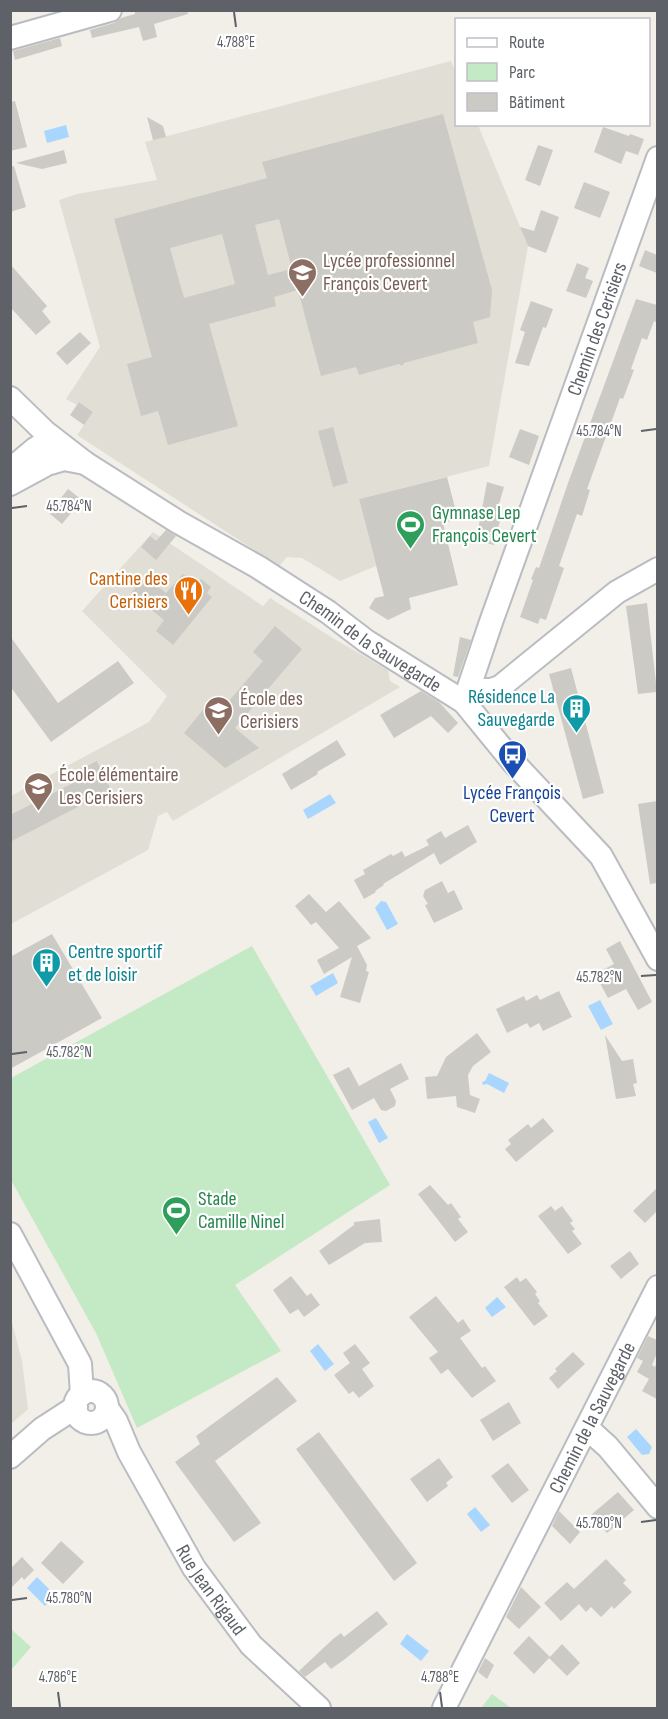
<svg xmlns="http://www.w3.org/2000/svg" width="668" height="1719" font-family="'Sofia Sans Condensed',sans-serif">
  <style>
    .education { fill: #e1ded5 }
    .green { fill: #c3e9c5 }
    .water { fill: #a9d6ff }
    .building { fill: #cccac4; fill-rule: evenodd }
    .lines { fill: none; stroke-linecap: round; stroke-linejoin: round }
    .minor-casing { stroke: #b9bcc1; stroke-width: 26 }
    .minor { stroke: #fff; stroke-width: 22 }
    .ticks { fill: none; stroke: #5e6268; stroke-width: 2 }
    .labels { text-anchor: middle; stroke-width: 4.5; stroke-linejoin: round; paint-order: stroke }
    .education-label { font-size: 20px; fill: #785e54; stroke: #fff; text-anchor: start }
    .street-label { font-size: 20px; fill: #5e6268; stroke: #fff }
    .leisure-label { font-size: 20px; fill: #27864d; stroke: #fff; text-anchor: start }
    .food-label { font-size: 20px; fill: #c56008; stroke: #fff; text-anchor: end }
    .culture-label { font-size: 20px; fill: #0d838f; stroke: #fff; text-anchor: end }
    .transit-label { font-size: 20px; fill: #164399; stroke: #fff }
    .ticks-label { font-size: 15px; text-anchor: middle; fill: #5e6268; stroke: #fff; stroke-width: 4.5; stroke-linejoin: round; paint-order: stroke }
  </style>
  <rect width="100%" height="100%" fill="#f1efe7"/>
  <path class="education" d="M451,61l5,12v51l22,1 50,121 -39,220 -130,33 17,67 -36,15 -38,-23 -15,-1 -8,9 -202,-131 16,-23 -14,-10 -2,3 -11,-6 34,-52 -41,-147 18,-6 80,-14 -12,-38z
    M153,532l110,74 7,-8 61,39 57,33 2,11 10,6 -227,134 -6,-9 -9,4 -10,34 -137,74v-128l138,-74 18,-26 -85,-85z
    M11,1319l11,42 6,48 -17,15z"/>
  <path class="green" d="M252,946l138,239 -155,100 46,66 -144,77 -41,-95 -85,-153v-102z
    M11,1629l20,18 -20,23z
    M492,1694l19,14h-30z"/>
  <path class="water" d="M66,125l3,12 -22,6 -3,-12z
    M330,794l6,9 -28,16 -5,-9z
    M381,901l5,1 12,22 -11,6 -12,-22z
    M333,973l5,10 -22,13 -6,-10z
    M600,1000l13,24 -12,6 -13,-24z
    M489,1073l20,10 -5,10 -17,-9 -4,1 -1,-3 3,-1z
    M376,1118l12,20 -9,5 -11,-21z
    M497,1297l9,10 -14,10 -7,-9z
    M318,1344l16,20 -9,7 -15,-20z
    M636,1429l16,18 -3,7 -7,1 -15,-18z
    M475,1507l15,18 -9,7 -14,-18z
    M37,1577l18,18 -10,11 -18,-18z
    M407,1634l22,17 -8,10 -21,-17z"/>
  <path class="building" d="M135,10h52l1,4 -34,10 3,13 -14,4 -4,-14 -47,11 -2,-8 24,-7 7,-5 14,-4z
    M60,38l2,8 -47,14 -2,-9z
    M15,101l12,46 -17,4v-49z
    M443,114l49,176 -2,27 -17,5 5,21 -74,20 -2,3 -3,-2 -40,11 -3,-8 -35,9 -23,-86 -24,7 2,9 -67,18 29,102 -70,19 -10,-34 -17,5 -14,-52 25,-7 -38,-138 153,-41 -5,-16zM279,219l13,50 -24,6 -13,-50zM222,234l13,50 -51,14 -14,-50z
    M147,117l16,9 3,11 -13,3z
    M603,127l26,9 1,-2 14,5 -6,16 -12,-4 -5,13 -27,-12z
    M538,145l15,5 -13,36 -15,-6z
    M64,150l3,13 -25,6 -26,-6z
    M10,166h4l12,41 -16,5z
    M584,182l26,10 -10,26 -26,-10z
    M541,210l18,7 -13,36 -18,-7 -8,-19 14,4z
    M645,250l12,5v18l-18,-7z
    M577,263l12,5 -4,10 8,3 -7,17 -20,-7z
    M10,264l37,42 -5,5 9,11 -15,13 -26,-28z
    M636,299l21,6v18l-3,-2 -7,19 -5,-2 -11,31 3,1 -11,29 -3,-1 -33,91 3,1 -8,26 -5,-2 -18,52 5,2 -18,52 -6,-2 -2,6 -18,-7 13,-37 -2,-1 5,-12 3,1 10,-29 19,-56z
    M531,301l22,8 -7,19 -3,-1 -14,39 -14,-3 10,-31 -5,-2z
    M80,332l11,11 -24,22 -11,-12z
    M79,402l14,10 -9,13 -14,-10z
    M333,427l15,56 -15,4 -15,-56z
    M520,429l19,7 -10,29 -20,-8z
    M447,477l11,42 -15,4 15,62 -49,13 2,11 -23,11 -19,-12 6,-10 9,-2 -25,-97z
    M487,482l17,5 -7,24 5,2 -8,32 -18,-4z
    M68,489l14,11 -20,24 -13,-11z
    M166,530l10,6 -20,24 -15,-13 9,-11 6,5z
    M183,574l13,10 5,-5 10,8 -4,6 5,4 -39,48 -17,-14 8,-11 -33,-27 14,-17 21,17z
    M647,603l10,89 -19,2 -12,-88z
    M275,626l27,23 -67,79 24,20 -34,20 -41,-35 23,-28 11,9 45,-53 -10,-9z
    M10,636l48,67 60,-42 16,22 -83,59 -41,-56z
    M460,637l11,3 -13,37 -5,-1z
    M571,668l33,125 -21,6 -34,-125z
    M421,691l18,11 19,21 -10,10 -17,-17 -37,22 -14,-23z
    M337,740l9,15 -29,17 1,2 -27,16 -9,-16z
    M97,761l14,29 -101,52v-27l71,-36 -4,-8z
    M657,801v82l-7,1 -12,-80z
    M468,825l9,17 -37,23 -6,-12 -51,31 1,1 -9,6 1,1 -12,7 -10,-19 11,-6 -2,-4 28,-16 2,2 9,-5 3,6 24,-12 -3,-5 15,-9 4,7z
    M442,881l6,12 6,-3 9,19 -29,14 -9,-18 3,-1 -5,-8 2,-6z
    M309,894l17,18 13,-11 32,37 -14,8 10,19 -1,6 3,1 -9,31 -20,-6 12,-40 -28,17 -7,-14 22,-12 -23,-26 -5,3 -16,-19z
    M52,934l50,84 -92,51v-112z
    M620,941l32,61 -14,8 -12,-21 -18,9 -13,-24 19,-10 -8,-15z
    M559,991l13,26 -29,14 -4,-8 -9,5 -3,-5 -20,10 -11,-24 28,-13 2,5 11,-6 3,5z
    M477,1033l14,19 -18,14 -5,9 2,20 10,4 -5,14 -18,-6 -1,-11 -29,3 -2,-22 12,-1 9,-19z
    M605,1035l17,26 11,-2 4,24 -4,1 3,12 -20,3z
    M401,1063l8,16 -19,10 6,12 -1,5 -9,5 -5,-1 -7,-12 -22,12 -19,-35 16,-8 10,19z
    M543,1118l11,13 -38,31 -11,-13 6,-5 -3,-4 20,-16 3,4z
    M430,1185l18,20 3,-2 10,14 -3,2 10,13 -13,10 -37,-48z
    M657,1188v23l-12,12 -12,-12z
    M551,1206l4,5 7,-5 11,15 -3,2 5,6 -3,2 10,13 -14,10 -30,-38z
    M380,1219l2,23 -17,1 -36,22 -10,-14 35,-26v-3z
    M630,1251l9,13 -18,15 -11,-13z
    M291,1276l16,20 4,-3 9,12 -16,12 -6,-8 -8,5 -17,-24z
    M517,1277l3,5 6,-4 11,14 -2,2 5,7 -2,2 10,13 -14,10 -30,-39z
    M436,1296l22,27 5,-4 8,12 -11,7 22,30 3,-2 11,15 -24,17 -24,-29 -7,5 -12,-16 9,-6 -29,-35z
    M648,1336l9,4v13l-5,12 3,2 2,-5v37l-15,-8 7,-12 -12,-7 6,-11 -6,-3z
    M355,1344l15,19 -8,6 12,17 -15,12 -6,-7 -4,3 -15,-19 16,-12 -7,-10z
    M573,1352l12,12 -27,25 -9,-11 8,-7 -2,-2z
    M277,1377l20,24 -82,60 46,62 -27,19 -59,-80 25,-18 -4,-8z
    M509,1402l12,21 -28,18 -13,-21z
    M319,1432l98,131 -23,18 -98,-132z
    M439,1458l14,19 -7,6 2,3 -21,16 -17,-23z
    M508,1463l21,27 -17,13 -21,-27z
    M618,1492l16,18 -27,23 -16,-18z
    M559,1511l21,21 -10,12 -18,-18z
    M61,1541l23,21 -21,22 -22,-21z
    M22,1557l12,13 -10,10 -2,-3 -12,12v-20z
    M606,1559l20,21 -3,3 9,9 -18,17 -2,-3 -11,11 -10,-10 -5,5 -7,-8 -18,17 -17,-18 23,-21 7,7z
    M521,1587l20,20 -22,22 -13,-12z
    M377,1611l11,13 -43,35 -14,10 -6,-7 -20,15 -6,-6 34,-32 8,-6 3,4z
    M529,1636l21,21 12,-13 18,19 -13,13 -18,-18 -15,16 -21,-21z
    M485,1658l9,7 -7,14 -9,-7z"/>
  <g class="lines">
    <defs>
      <g id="minor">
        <path d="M10,38l100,-28"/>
        <path id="s1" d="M10,398l35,34 40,31 93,59 80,45 70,45 38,29 98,61 49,60 88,94 57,103"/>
        <path d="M10,470l25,-21 17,-11"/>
        <path d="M10,484l37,-20 17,-5 21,4"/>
        <path d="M469,690h22l9,-3 117,-95 41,-23"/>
        <path id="s2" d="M464,702l27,-80 167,-464"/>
        <path d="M10,1234l70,130 2,30"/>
        <circle cx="91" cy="1407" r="16"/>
        <path id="s3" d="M107,1408l9,13 13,31 65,116 57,77 68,63"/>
        <path d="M587,1428l21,19 50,60"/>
        <path d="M10,1457l32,-28 34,-22"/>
        <path id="s4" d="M444,1708l214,-421"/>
      </g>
    </defs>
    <use href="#minor" class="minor-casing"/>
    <use href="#minor" class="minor"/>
  </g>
  <path class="ticks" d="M234,12l2,15M641,431l15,-2M12,508l15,-2M641,976l15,-1M12,1054l15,-2M641,1522l15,-2M12,1600l15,-2M58,1692l2,15M440,1692l2,15"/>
  <defs>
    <symbol id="school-pin" viewBox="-11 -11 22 30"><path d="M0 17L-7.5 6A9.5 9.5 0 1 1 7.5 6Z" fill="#8d6e63" stroke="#fff"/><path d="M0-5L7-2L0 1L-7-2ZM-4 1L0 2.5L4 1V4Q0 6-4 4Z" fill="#fff"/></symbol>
    <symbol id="stadium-pin" viewBox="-11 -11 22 30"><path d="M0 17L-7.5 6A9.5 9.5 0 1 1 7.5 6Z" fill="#2e9e5b" stroke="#fff"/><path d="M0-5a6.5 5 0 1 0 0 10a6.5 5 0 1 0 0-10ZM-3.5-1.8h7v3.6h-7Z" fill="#fff"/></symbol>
    <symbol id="restaurant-pin" viewBox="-11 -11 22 30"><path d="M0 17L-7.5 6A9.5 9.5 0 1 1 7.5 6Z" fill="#e8710a" stroke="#fff"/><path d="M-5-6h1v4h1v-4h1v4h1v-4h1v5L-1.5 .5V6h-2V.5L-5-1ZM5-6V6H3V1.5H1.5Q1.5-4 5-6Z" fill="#fff"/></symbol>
    <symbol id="building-pin" viewBox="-11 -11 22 30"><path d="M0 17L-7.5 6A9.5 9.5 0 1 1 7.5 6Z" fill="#0f9aa8" stroke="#fff"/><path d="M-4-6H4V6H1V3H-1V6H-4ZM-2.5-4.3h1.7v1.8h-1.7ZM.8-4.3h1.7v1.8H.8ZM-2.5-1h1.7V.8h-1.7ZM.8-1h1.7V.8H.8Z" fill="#fff"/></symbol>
    <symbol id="bus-pin" viewBox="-11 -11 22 30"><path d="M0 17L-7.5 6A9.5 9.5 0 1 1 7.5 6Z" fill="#1a4fb4" stroke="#fff"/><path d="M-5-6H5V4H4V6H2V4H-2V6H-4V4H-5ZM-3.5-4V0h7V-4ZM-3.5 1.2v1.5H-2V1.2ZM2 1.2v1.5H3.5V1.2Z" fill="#fff"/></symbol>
  </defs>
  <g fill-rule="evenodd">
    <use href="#school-pin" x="286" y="256" width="33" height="45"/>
    <use href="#stadium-pin" x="394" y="508" width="33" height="45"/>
    <use href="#restaurant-pin" x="172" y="574" width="33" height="45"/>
    <use href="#building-pin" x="560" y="692" width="33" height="45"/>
    <use href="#school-pin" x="202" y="694" width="33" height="45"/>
    <use href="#bus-pin" x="496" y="738" width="33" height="45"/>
    <use href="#school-pin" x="22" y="770" width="33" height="45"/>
    <use href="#building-pin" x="30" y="946" width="33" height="45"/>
    <use href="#stadium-pin" x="160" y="1194" width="33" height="45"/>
  </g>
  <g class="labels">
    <g class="education-label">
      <text x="323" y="267">Lycée professionnel<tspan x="323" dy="23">François Cevert</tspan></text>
      <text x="240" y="705">École des<tspan x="240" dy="23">Cerisiers</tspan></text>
      <text x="59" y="781">École élémentaire<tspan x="59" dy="23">Les Cerisiers</tspan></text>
    </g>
    <g class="street-label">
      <text dy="7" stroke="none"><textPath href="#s2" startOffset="396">Chemin des Cerisiers</textPath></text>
      <text dy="7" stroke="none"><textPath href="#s1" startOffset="436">Chemin de la Sauvegarde</textPath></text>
      <text dy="7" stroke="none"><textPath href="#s4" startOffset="326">Chemin de la Sauvegarde</textPath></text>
      <text dy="7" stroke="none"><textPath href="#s3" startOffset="210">Rue Jean Rigaud</textPath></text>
    </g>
    <g class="leisure-label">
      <text x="432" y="519">Gymnase Lep<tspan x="432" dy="23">François Cevert</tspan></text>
      <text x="198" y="1205">Stade<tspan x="198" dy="23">Camille Ninel</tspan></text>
    </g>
    <g class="food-label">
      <text x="168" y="585">Cantine des<tspan x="168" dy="23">Cerisiers</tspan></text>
    </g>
    <g class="culture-label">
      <text x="555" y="703">Résidence La<tspan x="555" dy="23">Sauvegarde</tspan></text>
      <text x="68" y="958" text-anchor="start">Centre sportif<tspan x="68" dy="23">et de loisir</tspan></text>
    </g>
    <g class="transit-label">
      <text x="512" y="799">Lycée François<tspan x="512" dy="23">Cevert</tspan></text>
    </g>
  </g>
  <g class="ticks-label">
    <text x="236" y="47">4.788°E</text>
    <text x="599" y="436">45.784°N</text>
    <text x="69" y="511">45.784°N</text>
    <text x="599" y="982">45.782°N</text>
    <text x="69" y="1057">45.782°N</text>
    <text x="599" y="1528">45.780°N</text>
    <text x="69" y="1603">45.780°N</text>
    <text x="58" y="1682">4.786°E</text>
    <text x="440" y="1682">4.788°E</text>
  </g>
  <rect width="668" height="1719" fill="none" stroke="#5e6268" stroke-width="24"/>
  <rect x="455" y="18" width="195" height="108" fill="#ffffff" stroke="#bfc0c3" stroke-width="1.5"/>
  <rect x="467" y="38" width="30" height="9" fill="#ffffff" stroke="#bfc0c3" stroke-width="1.5"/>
  <text x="509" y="48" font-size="18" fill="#5e6268">Route</text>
  <rect x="467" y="63" width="30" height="18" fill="#c3e9c5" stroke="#bfc0c3" stroke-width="1.5"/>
  <text x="509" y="78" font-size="18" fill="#5e6268">Parc</text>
  <rect x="467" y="93" width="30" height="18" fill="#cccac4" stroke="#bfc0c3" stroke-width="1.5"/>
  <text x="509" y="108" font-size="18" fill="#5e6268">Bâtiment</text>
</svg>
